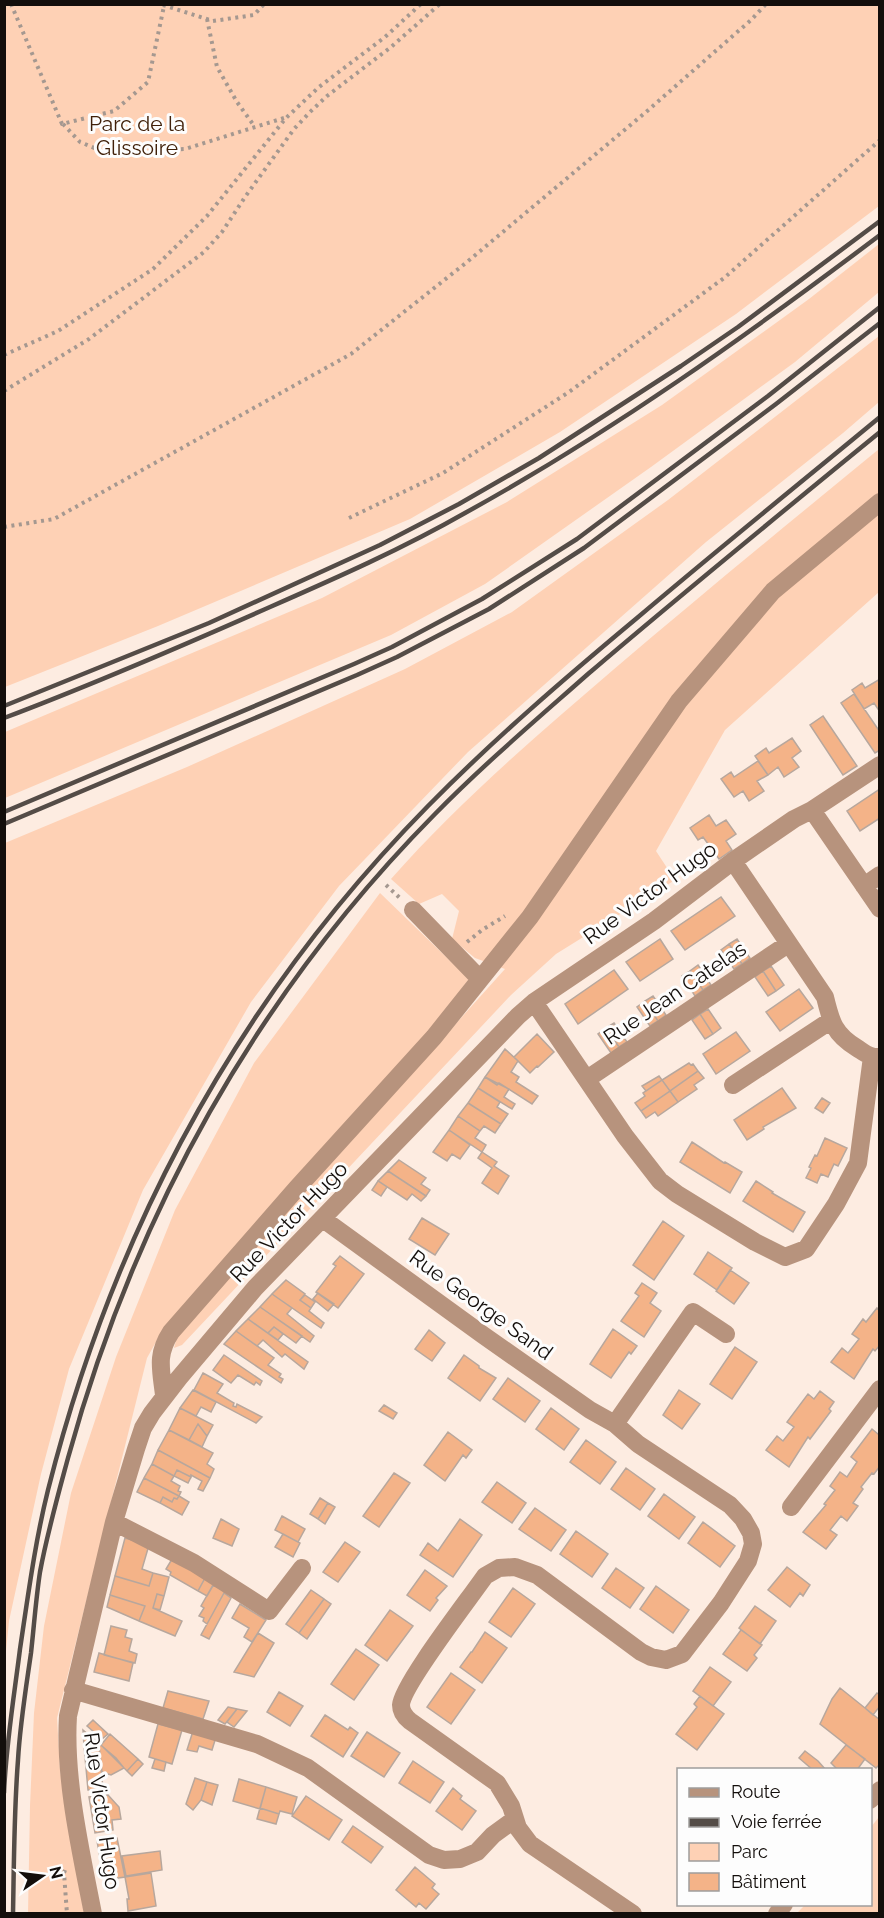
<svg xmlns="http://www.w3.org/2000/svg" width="884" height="1918" font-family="Raleway,sans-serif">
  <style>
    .green { fill: #fed1b5 }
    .building { fill: #f4b388; stroke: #b7a79d; stroke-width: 1.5 }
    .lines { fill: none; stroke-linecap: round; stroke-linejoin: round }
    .path { stroke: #a59890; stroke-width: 4; stroke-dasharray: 3 4.5; stroke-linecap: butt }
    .minor { stroke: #b7937d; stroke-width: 18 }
    .rail { stroke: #544c47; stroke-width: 4.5 }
    .labels { text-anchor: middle; stroke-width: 6; stroke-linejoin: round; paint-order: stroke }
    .park-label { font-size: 21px; fill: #402009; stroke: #fdfdfd }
    .street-label { font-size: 21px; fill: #130e0b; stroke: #fdfdfd }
  </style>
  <rect width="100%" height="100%" fill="#fdece1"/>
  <path class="green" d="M5,4l874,1v201l-143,108 -176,118 -150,87 -252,107 -153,61z
    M879,244v48l-84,70 -144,105 -166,117 -94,51 -386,163v-66l317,-134 185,-96 155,-97 147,-106z
    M879,336v66l-36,31 -137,109 -238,210 -129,134 -88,116 -108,188 -74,179 -28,105 -32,147 -4,40v-818l182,-76 218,-98 107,-57 156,-112z
    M879,449v143l-154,138 -69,121 19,29 -119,74 -45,41 -329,350 -8,3 4,-15 327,-364 -30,-11 -23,-19 7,-28 -17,-17 -23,10 -28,-25c67,-76 145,-143 222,-209 88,-75 177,-148 266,-221z
    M380,893l89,86 -41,55 -267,299 -14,25 -90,360 3,52 24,143 -56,1 2,-108 4,-93 10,-87 27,-133 45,-136 59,-147 79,-147z
    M879,1817v96h-82l8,-8 65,-1 1,-77z"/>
  <path class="building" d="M880,679v33l-6,-9 -10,6 -12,-19 10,-7 3,5z
    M854,694l26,38v18l-5,3 -34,-50z
    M823,716l34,50 -14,9 -33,-50z
    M792,738l9,13 -9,7 7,9 -15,10 -6,-10 -10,8 -13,-19 11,-8 3,5z
    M758,761l10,14 -11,6 7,10 -15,10 -6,-10 -9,6 -13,-18 10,-7 3,5z
    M880,789v29l-20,13 -13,-20z
    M709,815l7,11 10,-6 10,14 -10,7 6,9 -13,9 -16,-22 -5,3 -8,-12z
    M721,897l14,19 -50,34 -14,-19z
    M660,939l13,20 -33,22 -14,-19z
    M737,939l13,19 -8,6 -13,-20z
    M729,944l13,20 -8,5 -13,-19z
    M698,965l13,20 -8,5 -13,-19z
    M771,966l13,19 -8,6 -13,-20z
    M614,970l14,19 -50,35 -13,-20z
    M690,971l13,19 -8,6 -13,-20z
    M763,971l13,20 -8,5 -13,-19z
    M799,989l14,19 -33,23 -14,-19z
    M653,996l13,19 -8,6 -13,-20z
    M645,1001l13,20 -8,5 -13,-19z
    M708,1009l13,19 -8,6 -13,-20z
    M700,1014l13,20 -8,5 -13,-19z
    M614,1023l13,19 -8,5 -13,-19z
    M606,1028l13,19 -8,6 -13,-19z
    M736,1032l14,19 -34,23 -13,-20z
    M537,1034l17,18 -16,15 -1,-1 -7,7 -16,-16z
    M505,1049l13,12 -7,11 8,5 -3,5 22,14 -6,8 -33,-21 -2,2 -12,-8z
    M689,1063l2,2 2,-1 5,7 -28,20 -8,-11z
    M698,1071l6,7 -10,7 3,4 -19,13 -8,-11z
    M659,1076l3,4 -16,11 -4,-5z
    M485,1077l24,12 -5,8 11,7 -3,5 -34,-21z
    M662,1080l8,11 -29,20 -6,-8 10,-7 -2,-3z
    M478,1088l22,14 -3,5 11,7 -7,10 -33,-21z
    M782,1088l14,20 -33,19 1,2 -17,11 -13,-20z
    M670,1091l8,11 -20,14 -3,-4 -9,6 -5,-7z
    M822,1098l8,5 -7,10 -8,-5z
    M468,1103l33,21 -6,9 -11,-7 -4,5 -22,-15z
    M458,1116l22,15 -5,7 11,7 -4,7 -33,-22z
    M449,1130l21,15 -10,14 -8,-5 -5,7 -14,-9z
    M825,1138l22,10 -9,18 -4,-2 -6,13 -7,-3 -4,9 -11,-5 5,-10 -2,-1 6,-12 2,1z
    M692,1142l32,21 1,-1 17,10 -12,21 -50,-31z
    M482,1152l15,10 -3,4 15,10 -11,18 -16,-11 10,-15 -14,-10z
    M399,1160l27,18 -5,6 9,6 -4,6 -38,-25z
    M388,1171l38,25 -5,5 -9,-7 -5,6 -29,-19z
    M378,1181l9,6 -6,9 -9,-6z
    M756,1181l17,11 -1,1 33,19 -12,20 -50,-31z
    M422,1218l27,16 -14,21 -26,-16z
    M663,1221l21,15 -30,44 -21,-15z
    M708,1252l24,16 -15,22 -23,-16z
    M340,1256l24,18 -26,34 -22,-16 20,-26 -3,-2z
    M730,1270l19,13 -15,21 -18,-13z
    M286,1280l19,14 -5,6 11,8 -2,3 15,12 -3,5 -49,-34z
    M642,1283l15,10 -7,10 11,8 -17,26 -23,-16 18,-25 -4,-3z
    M318,1293l16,11 -6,7 -15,-12z
    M272,1294l20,14 -5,6 27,22 -4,6 -50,-35z
    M305,1295l10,7 -4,6 -11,-8z
    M260,1307l42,29 -6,7 -22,-16 -6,6 -20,-14z
    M877,1308l1,1 2,-1v37l-5,6 -2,-2 -19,30 -23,-17 11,-14 6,5 11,-14 -7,-5 11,-15 3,3z
    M248,1319l60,43 -4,7 -19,-15 -3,3 -19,-17 -6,6 -21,-15z
    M274,1327l9,7 -5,6 -10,-7z
    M613,1329l24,17 -6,8 -2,-2 -18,26 -21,-14z
    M429,1330l16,13 -13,18 -17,-12z
    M236,1331l38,27 -6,7 13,9 -2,3 4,2 -2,4 -57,-39z
    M735,1347l22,15 -25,37 -22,-15z
    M224,1355l38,26 -2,4 -4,-3 -2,3 -16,-10 -7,8 -18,-13z
    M464,1355l15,11v2l17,10 -16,23 -32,-23z
    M203,1373l20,11 -6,9 17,10 -1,3 3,1 1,-3 25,13 -6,6 -62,-33z
    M508,1378l32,23 -15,21 -32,-23z
    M193,1390l23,12 -5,10 -10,-5 -5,9 -16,-8z
    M679,1390l21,14 -18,25 -19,-14z
    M820,1391l14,11 -5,7 2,2 -21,28 -2,-2 -19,30 -23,-17 11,-14 6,5 11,-14 -7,-5 21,-28 6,5z
    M384,1405l13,8 -4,6 -14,-8z
    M180,1408l33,17 -6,11 -9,-12 -9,16 -20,-10z
    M551,1408l28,21 -15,21 -28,-21z
    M198,1424l9,12 -5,11 -13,-7z
    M872,1429l6,5 2,-2v34l-6,8 -2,-1 -11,14 2,2 -10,14 5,3 -11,15 -6,-5 -11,14 7,5 -11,14 -23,-17 23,-27 -2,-1 11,-14 -5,-4 10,-14 7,5 10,-15 -6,-5z
    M169,1430l44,23 -6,11 7,5 -4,9 -52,-28z
    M448,1432l24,18 -6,8 -3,-3 -18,26 -21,-16z
    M586,1440l30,22 -16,22 -30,-22z
    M158,1450l52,28 -7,13 -5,-2 4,-8 -11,-6v2l-14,-7 -3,6 -22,-12z
    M152,1464l22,12 -3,5 9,5 -2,5 3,1 -2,4 -35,-18z
    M626,1468l29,21 -15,21 -29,-21z
    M177,1470l14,7 -3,6 -14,-7z
    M394,1473l16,10 -31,44 -16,-11z
    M144,1478l35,18 -2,3 -3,-1 -2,4 -9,-5 -3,6 -23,-11z
    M497,1482l29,21 -14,20 -30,-21z
    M664,1494l31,23 -16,22 -31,-23z
    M179,1496l10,6 -7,13 -22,-12 3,-6 9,5 2,-4 3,1z
    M320,1498l8,5 -10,16 -8,-5z
    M328,1503l7,4 -10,17 -7,-5z
    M535,1508l31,22 -15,21 -32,-22z
    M282,1516l23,13 -7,13 -23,-12z
    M221,1519l18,10 -7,17 -19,-8z
    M460,1519l22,16 -29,42 -33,-22 8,-12 10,8z
    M703,1522l32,24 -15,21 -32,-24z
    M576,1531l32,23 -16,23 -32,-23z
    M283,1534l17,9 -7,14 -18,-10z
    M125,1538l24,7 -7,24 11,4 -4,13 -34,-10z
    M345,1542l15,10 -22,30 -15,-10z
    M172,1559l33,19 -7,13 -28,-16 1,-3 -5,-3z
    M787,1567l23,18 -7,11 -3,-3 -10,14 -22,-17z
    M616,1568l28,20 -14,20 -28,-20z
    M425,1570l22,16 -11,12 2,2 -8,11 -23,-16z
    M153,1573l16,4 -5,19 -7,-2 -4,14 29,13 -7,15 -36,-15 6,-15 -35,-11 5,-19 34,10z
    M205,1578l9,6 -7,12 -9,-5z
    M213,1585l12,6 -18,33 -4,-3 1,-3 -5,-2 5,-8 -3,-2z
    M656,1586l33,24 -16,23 -33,-24z
    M513,1588l22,16 -24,33 -22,-15z
    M311,1590l13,9 -25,34 -13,-9z
    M224,1593l7,5 -22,41 -8,-4z
    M157,1594l7,2 -4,14 -7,-2z
    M110,1595l35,11 -6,15 -32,-14z
    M324,1599l7,5 -24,35 -8,-6z
    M240,1604l26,16 -14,22 -8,-5 5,-9 -17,-10z
    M755,1606l21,15 -16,23 -21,-16z
    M390,1610l23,16 -26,35 -22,-16z
    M111,1626l16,4 -2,7 7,2 -3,12 8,3 -2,9 -31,-8z
    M741,1630l21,15 -8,10 3,3 -10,13 -24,-17z
    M485,1632l22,16 -25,35 -22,-16 11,-15h1z
    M258,1633l16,10 -20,34 -20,-5z
    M356,1649l23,16 -25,35 -23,-16z
    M99,1653l34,10 -4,18 -35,-9z
    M710,1667l21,15 -18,24 -20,-15z
    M451,1673l24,17 -24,34 -24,-17z
    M840,1688l40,32v44l-4,4 -56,-44 12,-25z
    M168,1691l41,10 -6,18 -40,-11z
    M279,1692l24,14 -13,20 -23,-14z
    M877,1693l3,2v11l-7,9 -8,-7z
    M700,1696l24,18 -27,36 -21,-16 21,-27 -3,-3z
    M228,1707l9,2 -12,15 -7,-4z
    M237,1709l10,2 -13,16 -7,-5z
    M325,1715l23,15 2,-3 8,6 -15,24 -32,-21z
    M93,1720l15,14 -6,5 -15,-13z
    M158,1724l24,6 -10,34 -23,-7z
    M83,1730l33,28 8,10 -13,7 -9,-3 -3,-26h-15z
    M193,1731l23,6 -4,13 -13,-4 -2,6 -10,-2z
    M367,1732l33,21 -16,24 -33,-21z
    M110,1734l28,25 -11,12 -26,-26z
    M846,1745l19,14 -8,11h-19l-7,-7z
    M84,1746h15l4,43 -15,1z
    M805,1751l13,10 8,9h-13l-14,-12z
    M138,1759l5,5 -11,12 -5,-5z
    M155,1759l11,3 -2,9 -12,-3z
    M413,1761l31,21 -14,21 -31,-20z
    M195,1778l12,4 -6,18 -8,10 -7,-6z
    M239,1779l27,8 -6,22 -27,-8z
    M207,1782l11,3 -6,20 -11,-5z
    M266,1787l31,10 -5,17 -12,-3 -1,3 -19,-6z
    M453,1788l9,8 -2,3 16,12 -14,19 -26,-19z
    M108,1795l11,12 2,12 -9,1 1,10 -18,3 -6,-36z
    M306,1796l36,24 -13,20 -37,-24z
    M260,1808l19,6 -3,10 -19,-5z
    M353,1826l30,21 -12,16 -29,-21z
    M117,1838l8,39 -21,3 -7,-39z
    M160,1851l2,19 -36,6 -4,-20z
    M415,1867l20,17 -3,4 7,6 -13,15 -7,-6 -3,4 -20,-17z
    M151,1873l5,33 -28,5 -1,-12h2l-4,-22z"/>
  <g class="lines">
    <path class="path" d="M11,4l51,120 52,-13 34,-29 16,-76
      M163,5l50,16 41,-6 10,-11
      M207,19l10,48 20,35 18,25
      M63,124l17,18 24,10 81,-3 99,-31
      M4,355l54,-24 95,-62 54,-53 79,-98 33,-31 66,-50 36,-33
      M4,391l85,-52 115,-87 18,-20 23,-35 49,-68 16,-17 17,-16 64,-49 49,-43
      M349,518l94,-45 126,-81 155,-114 156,-138
      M4,527l50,-8 297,-165 116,-92 179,-150 105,-92 15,-16
      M386,885l15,14
      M467,942l15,-12 23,-14
      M65,1870l-1,3 3,41"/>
    <path class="minor" d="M812,810l68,99
      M733,861l92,136c6,25 9,37 32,51 8,5 13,10 23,9
      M864,886l16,-11
      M413,910l67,69
      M534,1002l91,134 35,45 17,13 78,48 30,15 21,-8 30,-45 22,-41 14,-106
      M587,1079l201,-135
      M733,1085l97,-64
      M323,1219l160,116 107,75 25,14 23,20 92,61 13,14 8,14 2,11 -5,17 -27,42 -39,51 -16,6 -15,-3 -10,-5 -104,-77 -22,-8 -16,1 -14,8c-15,22 -83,109 -84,129 0,7 4,12 9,16l87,62 14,23 7,22 12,16 103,70
      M164,1395c-3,-26 -8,-40 7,-63l126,-144 137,-151 96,-120 149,-216 94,-110 107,-89
      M615,1424l78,-112 33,22
      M791,1507l89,-118
      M114,1522l80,41 75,48 33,-43
      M73,1690l184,54 51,24 121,87 15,5 16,-1 17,-7 16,-17 22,-16
      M870,1800l10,-10
      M93,1914c-12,-62 -29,-135 -25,-198l46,-194 22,-73 7,-21 9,-15 27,-35 76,-90 263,-272 16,-14 120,-81 79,-60 61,-42 18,-9 68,-45
      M777,1914l7,-10"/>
    <path class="rail" d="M4,706l205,-83 171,-78 79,-41 80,-46 142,-92 57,-39 142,-106
      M4,718c90,-34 178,-72 266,-111 66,-29 132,-58 195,-94 147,-81 281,-177 415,-278
      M4,812l350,-148 38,-17 90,-48 95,-60 191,-143 112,-89
      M4,824l353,-149 40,-18 92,-48 95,-61 192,-144 104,-81
      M4,1793c2,-49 10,-96 16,-144 8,-53 15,-107 28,-159 66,-261 191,-492 380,-684 66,-67 137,-128 209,-188 80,-68 162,-134 243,-201
      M13,1914c1,-52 1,-103 5,-154 2,-36 8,-72 13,-107 3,-27 5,-55 9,-81 7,-38 18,-77 28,-114 67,-244 188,-463 367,-644 48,-49 101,-94 153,-140 96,-82 194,-162 292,-242"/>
  </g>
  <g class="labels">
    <g class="park-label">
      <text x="137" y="131">Parc de la<tspan x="137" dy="24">Glissoire</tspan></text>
    </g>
    <g class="street-label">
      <text transform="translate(650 893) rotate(-36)" y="7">Rue Victor Hugo</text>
      <text transform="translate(675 993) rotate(-34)" y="7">Rue Jean Catelas</text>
      <text transform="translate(289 1222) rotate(-46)" y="7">Rue Victor Hugo</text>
      <text transform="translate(481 1305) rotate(36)" y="7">Rue George Sand</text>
      <text transform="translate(102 1811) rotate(82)" y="7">Rue Victor Hugo</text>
    </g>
  </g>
  <rect width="884" height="1918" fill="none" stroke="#130e0b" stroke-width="12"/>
  <rect x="677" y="1768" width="195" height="138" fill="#fdfdfd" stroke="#9f9d9c" stroke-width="1.5"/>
  <rect x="689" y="1788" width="30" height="9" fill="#b7937d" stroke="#9f9d9c" stroke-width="1.5"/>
  <text x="731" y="1798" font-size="18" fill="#130e0b">Route</text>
  <rect x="689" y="1818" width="30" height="9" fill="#544c47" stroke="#9f9d9c" stroke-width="1.5"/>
  <text x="731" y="1828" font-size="18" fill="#130e0b">Voie ferrée</text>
  <rect x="689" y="1843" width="30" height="18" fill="#fed1b5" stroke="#9f9d9c" stroke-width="1.5"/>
  <text x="731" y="1858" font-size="18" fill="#130e0b">Parc</text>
  <rect x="689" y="1873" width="30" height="18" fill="#f4b388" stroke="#9f9d9c" stroke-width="1.5"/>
  <text x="731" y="1888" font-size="18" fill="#130e0b">Bâtiment</text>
  <g transform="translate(42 1876) rotate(76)" stroke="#fdfdfd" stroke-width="4.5" paint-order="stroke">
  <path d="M0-4.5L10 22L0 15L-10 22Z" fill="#130e0b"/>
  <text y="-9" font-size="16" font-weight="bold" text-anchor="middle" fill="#130e0b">N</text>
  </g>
</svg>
